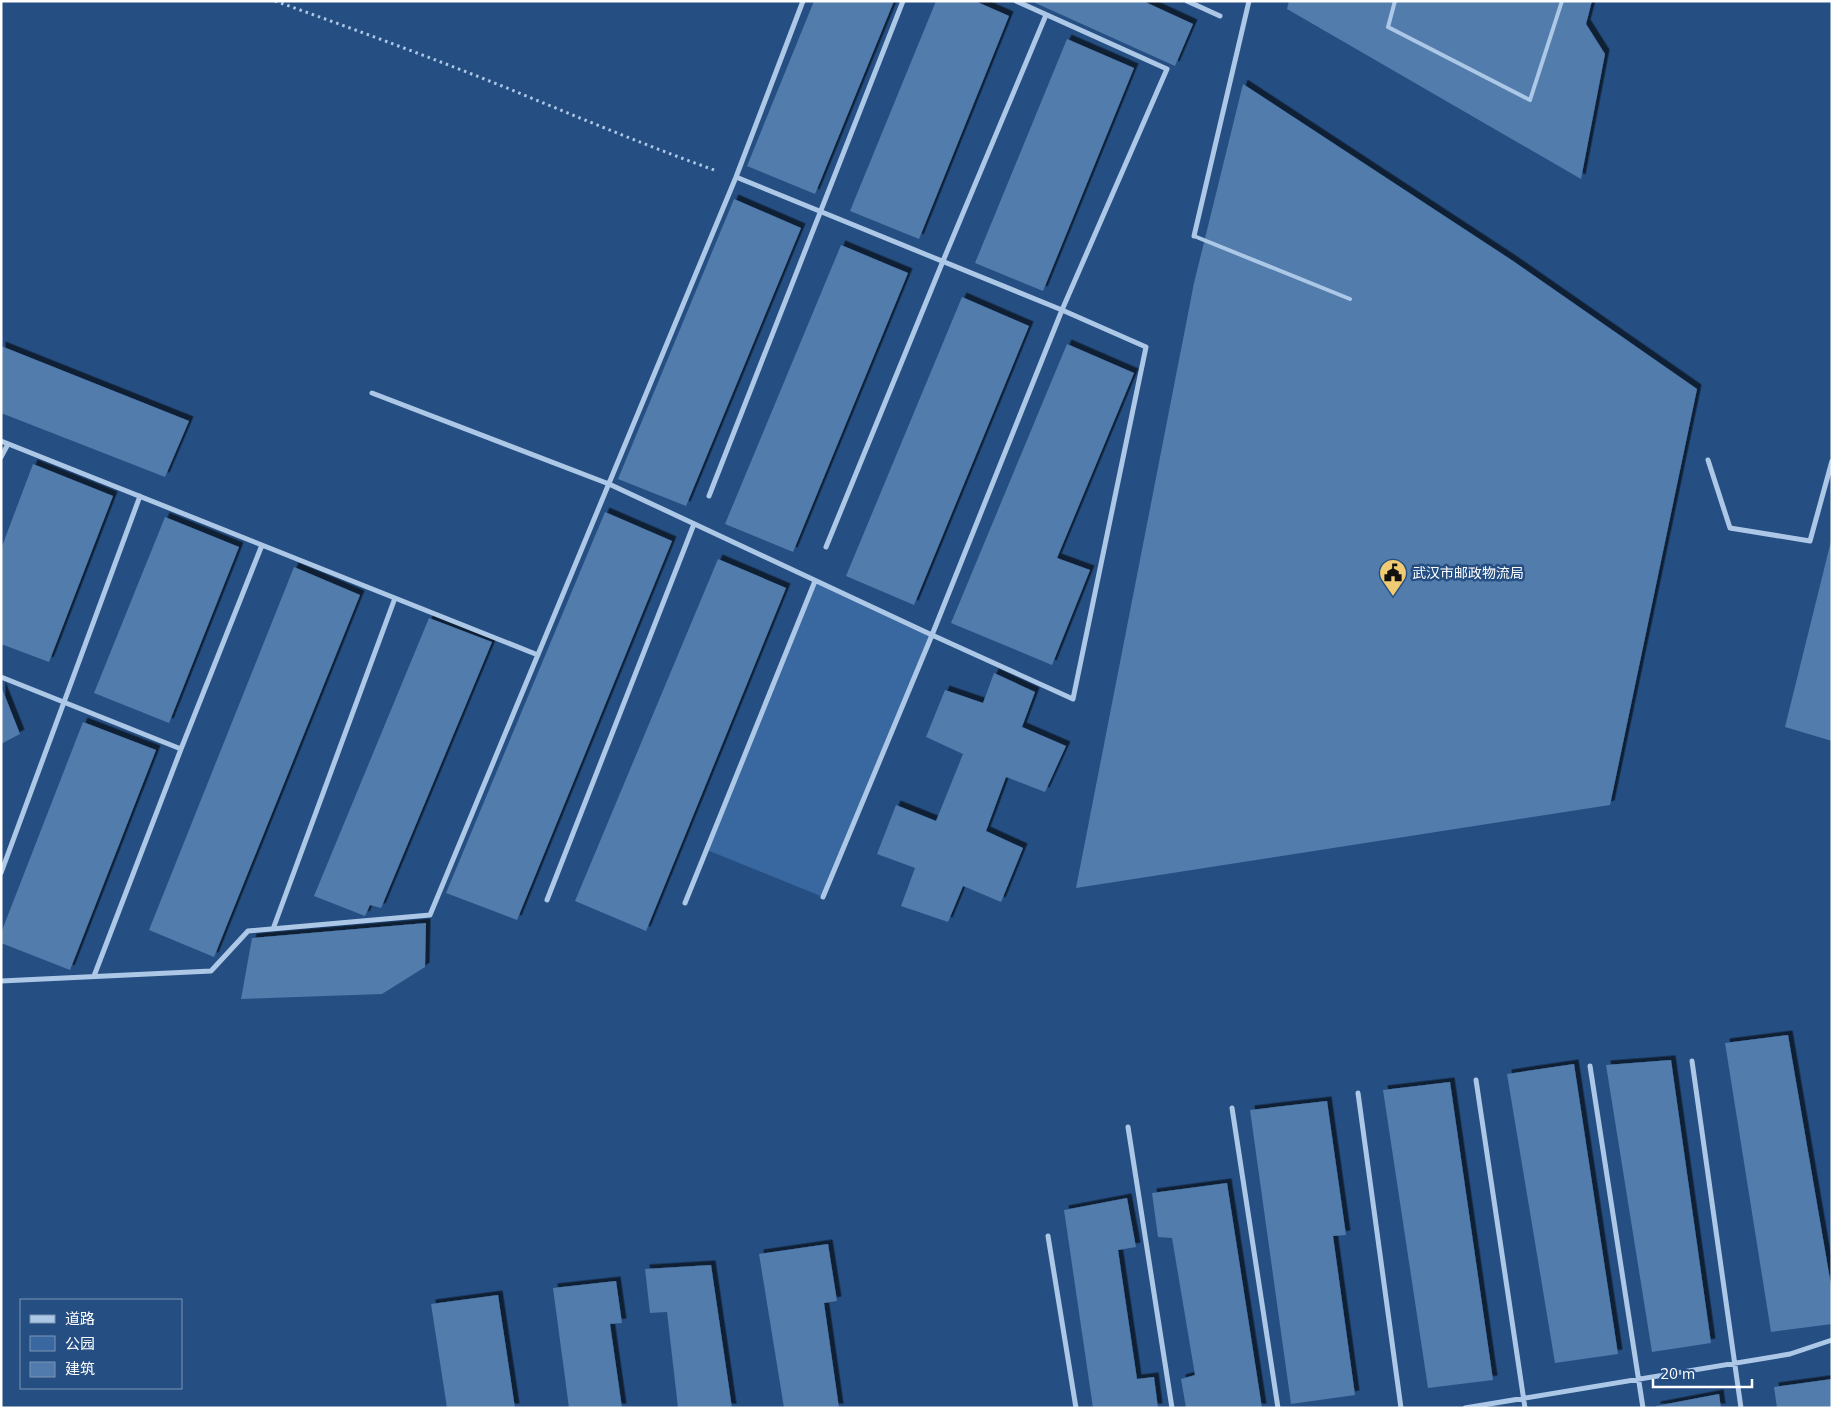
<svg xmlns="http://www.w3.org/2000/svg" width="1833" height="1409" font-family="Mulish,'Noto Sans SC',sans-serif">
  <style>
    .green { fill: #3968a0 }
    .building { fill: #517bac; filter: url(#shadow) }
    .lines { fill: none; stroke-linecap: round; stroke-linejoin: round }
    .path { stroke: #adc8e7; stroke-width: 3; stroke-dasharray: 2.5 4; stroke-linecap: butt }
    .service { stroke: #adc8e7; stroke-width: 4 }
    .minor { stroke: #adc8e7; stroke-width: 5 }
    .labels { text-anchor: middle; stroke-width: 5; stroke-linejoin: round; paint-order: stroke }
    .poi-label { font-size: 14px; fill: #fff; stroke: #254e82; text-anchor: start }
  </style>
  <defs>
    <filter id="shadow"><feDropShadow dx="4.5" dy="-4.5" stdDeviation="0" flood-color="#0009"/></filter>
  </defs>
  <rect width="100%" height="100%" fill="#254e82"/>
  <path class="green" d="M815,581l117,54 -109,262 -116,-47z"/>
  <path class="building" d="M814,1h80l-79,193 -68,-28z
    M936,1h39l34,15 -90,223 -69,-28z
    M1031,1h112l50,23 -18,42z
    M1289,1h303l-6,23 19,30 -24,125 -294,-170z
    M1067,39l67,29 -91,223 -68,-28z
    M1243,84l267,175 187,130 -87,416 -534,83 118,-605z
    M734,199l67,29 -115,278 -68,-27z
    M841,245l67,28 -115,279 -68,-28z
    M962,297l67,29 -115,279 -68,-29z
    M1067,344l67,29 -77,185 33,12 -38,95 -101,-42z
    M1,346l188,75 -24,56 -164,-64z
    M33,464l80,32 -64,166 -48,-18v-95z
    M605,512l67,29 -155,379 -71,-27z
    M165,517l74,30 -70,176 -75,-30z
    M1831,541h1v200l-47,-14z
    M718,559l68,29 -140,343 -71,-30z
    M294,567l66,28 -146,362 -65,-27z
    M429,618l63,24 -111,266 -11,-3 -5,11 -51,-20z
    M994,673l41,19 -13,35 44,19 -21,46 -39,-15 -20,54 37,17 -22,54 -38,-16 -15,36 -47,-16 14,-38 -38,-14 19,-49 40,16 27,-67 -37,-17 19,-47 38,13z
    M1,686l19,48 -19,10z
    M83,722l73,28 -86,220 -69,-27v-10z
    M426,923l-1,44 -43,27 -141,5 11,-61z
    M1788,1035l44,256v33l-61,8 -46,-289z
    M1671,1060l40,283 -59,9 -46,-287z
    M1574,1064l44,290 -63,9 -48,-289z
    M1450,1082l43,298 -65,8 -45,-298z
    M1327,1101l19,134 -13,1 22,159 -64,9 -41,-294z
    M1227,1183l35,225h-76l-5,-29 14,-4 -23,-137 -14,-1 -6,-44z
    M1127,1198l9,49 -18,3 19,129 17,-2 4,31h-65l-29,-198z
    M828,1244l9,57 -13,2 15,105h-55l-25,-154z
    M711,1265l21,143h-54l-11,-96 -17,1 -5,-44z
    M616,1281l6,42 -12,1 12,84h-53l-16,-120z
    M498,1295l17,113h-68l-16,-104z
    M1832,1379v29h-55l-3,-21z
    M1719,1394l2,14h-65v-2z"/>
  <g class="lines">
    <path class="path" d="M275,1c76,27 152,55 227,85 71,29 142,59 215,85"/>
    <path class="service" d="M1395,1l-7,26 142,73 32,-99
      M1194,236l156,63"/>
    <path class="minor" d="M1187,1l33,15
      M736,177l326,133 105,-241 -151,-68
      M1194,236l55,-235
      M372,393l237,91 323,151 141,64 73,-352 -84,-37 -130,325 -109,262
      M1,441l537,214
      M1,457l7,-13
      M1708,460l22,68 80,13 22,-80
      M709,496l194,-495
      M826,547l117,-286 103,-246
      M1,677l180,72 -87,227
      M181,749l81,-204
      M1,873l139,-377
      M547,900l147,-376
      M685,903l130,-322
      M273,929l122,-331
      M1,981l210,-10 37,-40 182,-16 306,-738 67,-176
      M1692,1061l49,347
      M1590,1066l53,342
      M1476,1080l49,328
      M1358,1093l43,315
      M1232,1108l46,300
      M1128,1127l44,281
      M1048,1236l28,172
      M1465,1408l325,-54 42,-14"/>
  </g>
  <defs>
    <symbol id="civic-pin" viewBox="-11 -11 22 30"><path d="M0 17L-7.5 6A9.5 9.5 0 1 1 7.5 6Z" fill="#f1cb71" stroke="#254e82"/><path d="M-.6-6.5H3V-4.5H.6V-3L4-1V1h2V6H-6V1h2V-1L-.6-3ZM-1.2 2.5V6h2.4V2.5Z" fill="#111"/></symbol>
  </defs>
  <g fill-rule="evenodd">
    <use href="#civic-pin" x="1377" y="557" width="32" height="43"/>
  </g>
  <g class="labels">
    <g class="poi-label">
      <text x="1412" y="578">武汉市邮政物流局</text>
    </g>
  </g>
  <rect width="1833" height="1409" fill="none" stroke="#ffffff" stroke-width="5"/>
  <rect x="20" y="1299" width="162" height="90" fill="#254e82" stroke="#7c95b4"/>
  <rect x="30" y="1315" width="25" height="8" fill="#adc8e7" stroke="#7c95b4"/>
  <text x="65" y="1324" font-size="15" fill="#ffffff">道路</text>
  <rect x="30" y="1336" width="25" height="15" fill="#3968a0" stroke="#7c95b4"/>
  <text x="65" y="1349" font-size="15" fill="#ffffff">公园</text>
  <rect x="30" y="1362" width="25" height="15" fill="#517bac" stroke="#7c95b4"/>
  <text x="65" y="1374" font-size="15" fill="#ffffff">建筑</text>
  <path d="M1653 1379v8h99v-8" fill="none" stroke="#ffffff" stroke-width="2.5"/>
  <text x="1660" y="1379" font-size="15" fill="#ffffff" stroke="#254e82" stroke-width="4" paint-order="stroke">20 m</text>
</svg>
